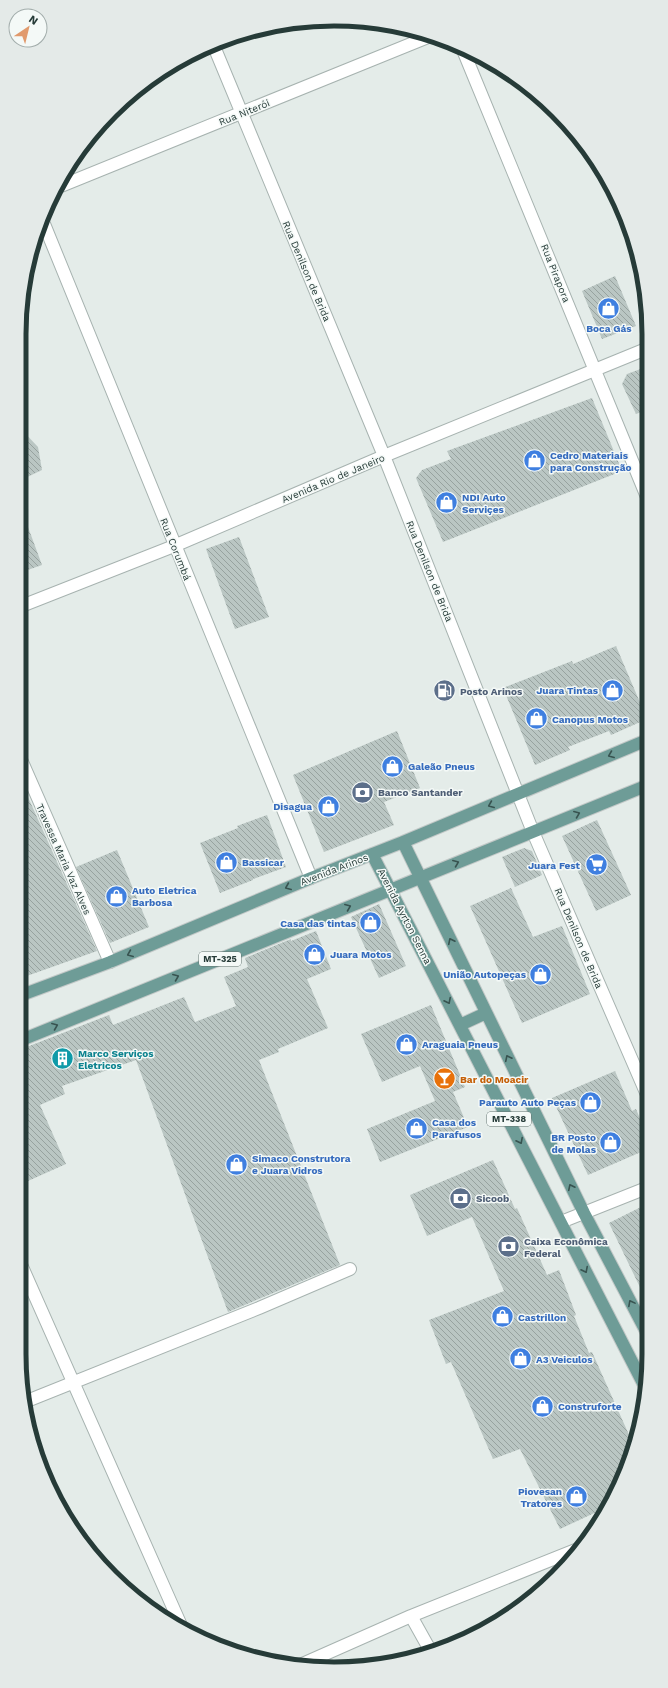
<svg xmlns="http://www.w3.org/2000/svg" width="668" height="1688" font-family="'Work Sans',sans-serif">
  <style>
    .building { fill: url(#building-back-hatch) }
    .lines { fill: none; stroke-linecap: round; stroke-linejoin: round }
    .minor-casing { stroke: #a7b3b0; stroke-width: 14 }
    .major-casing { stroke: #c2c8c7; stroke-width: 14 }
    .minor { stroke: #fff; stroke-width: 12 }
    .major { stroke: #6e9c97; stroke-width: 12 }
    .oneway { stroke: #385350 }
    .labels { text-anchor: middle; stroke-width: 3; stroke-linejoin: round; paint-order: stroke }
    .shield { fill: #f4f9f7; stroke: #647471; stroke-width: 1 }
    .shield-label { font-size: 9px; font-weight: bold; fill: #263b38 }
    .street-label { font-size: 10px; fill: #263b38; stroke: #f4f9f7 }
    .shop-label { font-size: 10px; font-weight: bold; fill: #366cbe; stroke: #f4f9f7; text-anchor: start }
    .service-label { font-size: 10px; font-weight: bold; fill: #4e5e75; stroke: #f4f9f7; text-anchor: start }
    .culture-label { font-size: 10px; font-weight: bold; fill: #0d838f; stroke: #f4f9f7; text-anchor: start }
    .food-label { font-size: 10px; font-weight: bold; fill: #c56008; stroke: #f4f9f7; text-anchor: start }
    .rim { fill: none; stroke: #263b38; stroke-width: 5 }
  </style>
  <defs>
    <pattern id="building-back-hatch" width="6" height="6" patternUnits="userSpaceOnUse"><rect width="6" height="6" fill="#bac6c3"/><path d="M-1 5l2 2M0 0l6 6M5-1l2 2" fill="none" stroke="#97a29f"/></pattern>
  </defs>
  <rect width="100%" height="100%" fill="#e4ece9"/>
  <path class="building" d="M615,276l21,50 -34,13 -20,-48z
    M646,367l1,43 -11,4 -14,-30 5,-10z
    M592,398l30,73 -179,71 -27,-64 6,-8 29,-11 -4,-8z
    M19,427l19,20 4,23 -23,11z
    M19,508h2l21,57 -23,8z
    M239,537l30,80 -34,12 -29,-80z
    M616,646l31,73 -36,16 -2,-4 -41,16 2,3 -35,15 -32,-77 69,-27 1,3z
    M397,731l23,57 -36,14 10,23 -70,27 -31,-77z
    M19,777l78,174 -73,26 -5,-44z
    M267,815l19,52 -33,12v1l-33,13 -20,-50 38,-15 -1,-2z
    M597,820l34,75 -35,16 -34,-75z
    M524,848l8,3 10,24 -27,12 -13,-30z
    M117,850l32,77 -39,16 -34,-76z
    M511,888l22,49 29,-11 28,68 -68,29 -52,-117z
    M379,904l27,62 -27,12 -28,-61z
    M316,931l15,38 -24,10 21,49 -50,21 1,3 -20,8 81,205 -112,47 -92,-252 -74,26 3,8 -25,11 26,59 -47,21v-135l90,-35 4,10 71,-28 11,25 41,-16 -12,-29 24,-10 -3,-9 46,-19v2z
    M431,1005l34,82 -12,5 15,35 -88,35 -13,-33 68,-28 -15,-35 -38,16 -21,-48z
    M615,1071l17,40 4,-2 12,29v11l-60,26 -36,-77z
    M493,1160l22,49 2,-1 30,67 12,-5 17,45 -2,1 15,37 3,-1 42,94 -2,9 -29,54 -43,20 -40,-80 -27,10 -42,-97 -5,2 -17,-44 75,-29 -32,-74 -45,19 -17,-41z
    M649,1203v103l-40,-83z"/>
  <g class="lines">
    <defs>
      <path id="minor" d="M213,44l171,412 149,376 115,265
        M463,50l184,447
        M56,188l377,-153
        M42,219l269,659
        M19,607l155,-61 210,-90 262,-107
        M19,755l91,207
        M561,1222l88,-35
        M19,1260l164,370
        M27,1401l232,-93 91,-39
        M411,1616l19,34
        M298,1666l113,-50 172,-69"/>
      <path id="major" d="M403,842l181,371 65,124
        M372,854l272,531
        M19,996l91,-34 201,-84 92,-36 244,-102
        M460,1025l26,-12
        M19,1041l629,-256"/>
    </defs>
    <use href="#minor" class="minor-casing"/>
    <use href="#major" class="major-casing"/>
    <use href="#minor" class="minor"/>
    <use href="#major" class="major"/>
  </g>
  <defs><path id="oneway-chevron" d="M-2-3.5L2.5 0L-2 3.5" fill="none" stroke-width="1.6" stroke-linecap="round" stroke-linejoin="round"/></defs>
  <g class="oneway">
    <use href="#oneway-chevron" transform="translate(611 755) rotate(158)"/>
    <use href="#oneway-chevron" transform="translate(491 805) rotate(157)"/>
    <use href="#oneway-chevron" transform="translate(577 814) rotate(-22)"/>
    <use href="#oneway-chevron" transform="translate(456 863) rotate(-22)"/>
    <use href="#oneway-chevron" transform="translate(288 887) rotate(157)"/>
    <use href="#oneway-chevron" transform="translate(348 907) rotate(-22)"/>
    <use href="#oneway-chevron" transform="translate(451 941) rotate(-116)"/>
    <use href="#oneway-chevron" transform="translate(130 954) rotate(157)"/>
    <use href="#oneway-chevron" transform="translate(176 977) rotate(-22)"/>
    <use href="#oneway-chevron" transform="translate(448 1001) rotate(63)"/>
    <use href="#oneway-chevron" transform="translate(55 1026) rotate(-22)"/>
    <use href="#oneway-chevron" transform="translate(508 1058) rotate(-116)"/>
    <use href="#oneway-chevron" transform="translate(520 1141) rotate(63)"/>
    <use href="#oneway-chevron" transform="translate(571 1187) rotate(-116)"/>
    <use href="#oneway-chevron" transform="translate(585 1270) rotate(63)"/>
    <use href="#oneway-chevron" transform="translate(631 1303) rotate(-118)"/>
  </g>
  <defs>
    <symbol id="shop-disc" viewBox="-11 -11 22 22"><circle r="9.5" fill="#3f7fe0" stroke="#f4f9f7"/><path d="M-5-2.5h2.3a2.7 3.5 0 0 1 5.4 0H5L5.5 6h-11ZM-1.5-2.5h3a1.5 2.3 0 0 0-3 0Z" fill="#fff"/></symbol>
    <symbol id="fuel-disc" viewBox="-11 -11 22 22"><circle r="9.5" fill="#5c6f8a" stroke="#f4f9f7"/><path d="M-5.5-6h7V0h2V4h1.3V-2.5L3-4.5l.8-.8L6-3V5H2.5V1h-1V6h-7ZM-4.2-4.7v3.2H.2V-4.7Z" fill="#fff"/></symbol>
    <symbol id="bank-disc" viewBox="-11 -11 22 22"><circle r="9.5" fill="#5c6f8a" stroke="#f4f9f7"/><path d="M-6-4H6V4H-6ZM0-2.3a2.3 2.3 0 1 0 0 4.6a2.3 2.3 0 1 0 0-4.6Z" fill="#fff"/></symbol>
    <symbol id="supermarket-disc" viewBox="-11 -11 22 22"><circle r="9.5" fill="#3f7fe0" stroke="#f4f9f7"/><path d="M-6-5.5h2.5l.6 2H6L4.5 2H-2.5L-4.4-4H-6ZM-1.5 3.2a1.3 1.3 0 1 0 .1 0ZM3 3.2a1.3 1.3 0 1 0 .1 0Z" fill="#fff"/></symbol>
    <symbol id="building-disc" viewBox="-11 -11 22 22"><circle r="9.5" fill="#0f9aa8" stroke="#f4f9f7"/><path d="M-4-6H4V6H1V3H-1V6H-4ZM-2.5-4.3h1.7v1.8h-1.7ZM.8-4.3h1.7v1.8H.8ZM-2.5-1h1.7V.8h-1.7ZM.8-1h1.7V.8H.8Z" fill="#fff"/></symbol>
    <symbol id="bar-disc" viewBox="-11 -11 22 22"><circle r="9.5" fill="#e8710a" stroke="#f4f9f7"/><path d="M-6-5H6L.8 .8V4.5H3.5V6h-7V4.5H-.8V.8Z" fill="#fff"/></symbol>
  </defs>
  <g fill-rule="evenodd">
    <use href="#shop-disc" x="596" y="296" width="25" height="25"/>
    <use href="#shop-disc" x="522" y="448" width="25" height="25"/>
    <use href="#shop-disc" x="434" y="490" width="25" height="25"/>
    <use href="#shop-disc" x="600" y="678" width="25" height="25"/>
    <use href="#fuel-disc" x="432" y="678" width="25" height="25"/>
    <use href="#shop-disc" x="524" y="706" width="25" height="25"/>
    <use href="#shop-disc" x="380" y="754" width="25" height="25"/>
    <use href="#bank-disc" x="350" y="780" width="25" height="25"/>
    <use href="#shop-disc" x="316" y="794" width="25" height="25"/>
    <use href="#shop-disc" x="214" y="850" width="25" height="25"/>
    <use href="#supermarket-disc" x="584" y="852" width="25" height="25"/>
    <use href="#shop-disc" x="104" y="884" width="25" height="25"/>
    <use href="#shop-disc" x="358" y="910" width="25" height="25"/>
    <use href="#shop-disc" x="302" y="942" width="25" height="25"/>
    <use href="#shop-disc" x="528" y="962" width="25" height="25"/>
    <use href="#shop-disc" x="394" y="1032" width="25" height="25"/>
    <use href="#building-disc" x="50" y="1046" width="25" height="25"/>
    <use href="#bar-disc" x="432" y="1066" width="25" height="25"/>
    <use href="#shop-disc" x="578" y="1090" width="25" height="25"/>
    <use href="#shop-disc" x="404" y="1116" width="25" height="25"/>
    <use href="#shop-disc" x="598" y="1130" width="25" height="25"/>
    <use href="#shop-disc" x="224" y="1152" width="25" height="25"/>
    <use href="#bank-disc" x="448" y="1186" width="25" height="25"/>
    <use href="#bank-disc" x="496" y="1234" width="25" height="25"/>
    <use href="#shop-disc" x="490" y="1304" width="25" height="25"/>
    <use href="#shop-disc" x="508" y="1346" width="25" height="25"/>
    <use href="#shop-disc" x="530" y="1394" width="25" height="25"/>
    <use href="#shop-disc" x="564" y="1484" width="25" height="25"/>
  </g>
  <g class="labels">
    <g class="shield">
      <rect x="199" y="952" width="42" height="14" rx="3"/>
      <rect x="487" y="1112" width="44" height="14" rx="3"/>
    </g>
    <g class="shield-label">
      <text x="220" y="962">MT-325</text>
      <text x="509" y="1122">MT-338</text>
    </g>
    <g class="street-label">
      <text transform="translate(244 112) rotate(-22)" y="4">Rua Niterói</text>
      <text transform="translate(307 271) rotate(67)" y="4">Rua Denilson de Brida</text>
      <text transform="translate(556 273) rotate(68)" y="4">Rua Pirapora</text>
      <text transform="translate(333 478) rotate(-23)" y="4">Avenida Rio de Janeiro</text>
      <text transform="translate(176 549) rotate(68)" y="4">Rua Corumbá</text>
      <text transform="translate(430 571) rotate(68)" y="4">Rua Denilson de Brida</text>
      <text transform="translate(64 859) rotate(66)" y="4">Travessa Maria Vaz Alves</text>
      <text transform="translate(334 869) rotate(-21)" y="4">Avenida Arinos</text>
      <text transform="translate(405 916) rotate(63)" y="4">Avenida Ayrton Senna</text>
      <text transform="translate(579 938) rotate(67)" y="4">Rua Denilson de Brida</text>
    </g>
    <g class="shop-label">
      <text x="609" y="332" text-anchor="middle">Boca Gás</text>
      <text x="550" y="459">Cedro Materiais<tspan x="550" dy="12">para Construção</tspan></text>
      <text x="462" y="501">NDI Auto<tspan x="462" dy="12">Serviçes</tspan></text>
      <text x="598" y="694" text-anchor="end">Juara Tintas</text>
      <text x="552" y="723">Canopus Motos</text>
      <text x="408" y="770">Galeão Pneus</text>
      <text x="312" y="810" text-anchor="end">Disagua</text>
      <text x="242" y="866">Bassicar</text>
      <text x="580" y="869" text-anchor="end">Juara Fest</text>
      <text x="132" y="894">Auto Eletrica<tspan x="132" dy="12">Barbosa</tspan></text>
      <text x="356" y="927" text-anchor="end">Casa das tintas</text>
      <text x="330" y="958">Juara Motos</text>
      <text x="526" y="978" text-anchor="end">União Autopeças</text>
      <text x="422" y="1048">Araguaia Pneus</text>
      <text x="576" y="1106" text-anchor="end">Parauto Auto Peças</text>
      <text x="432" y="1126">Casa dos<tspan x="432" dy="12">Parafusos</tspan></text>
      <text x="596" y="1141" text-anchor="end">BR Posto<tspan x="596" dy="12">de Molas</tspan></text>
      <text x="252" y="1162">Simaco Construtora<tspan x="252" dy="12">e Juara Vidros</tspan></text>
      <text x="518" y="1321">Castrillon</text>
      <text x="536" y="1363">A3 Veiculos</text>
      <text x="558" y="1410">Construforte</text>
      <text x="562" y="1495" text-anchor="end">Piovesan<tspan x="562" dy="12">Tratores</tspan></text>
    </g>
    <g class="service-label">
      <text x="460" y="695">Posto Arinos</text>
      <text x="378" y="796">Banco Santander</text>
      <text x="476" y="1202">Sicoob</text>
      <text x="524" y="1245">Caixa Econômica<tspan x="524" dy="12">Federal</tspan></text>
    </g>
    <g class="culture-label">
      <text x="78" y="1057">Marco Serviços<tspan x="78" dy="12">Eletricos</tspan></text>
    </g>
    <g class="food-label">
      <text x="460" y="1083">Bar do Moacir</text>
    </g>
  </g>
  <path d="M0 0H668V1688H0ZM334 26H334A308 308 0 0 1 642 334V1354A308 308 0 0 1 334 1662H334A308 308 0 0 1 26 1354V334A308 308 0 0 1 334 26Z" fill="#e4eae8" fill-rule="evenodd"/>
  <path class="rim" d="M334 26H334A308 308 0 0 1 642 334V1354A308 308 0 0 1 334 1662H334A308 308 0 0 1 26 1354V334A308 308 0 0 1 334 26Z"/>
  <g transform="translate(28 28) rotate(35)"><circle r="19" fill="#f4f9f7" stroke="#a2adab"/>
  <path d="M0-3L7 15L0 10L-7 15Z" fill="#e19a6d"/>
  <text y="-6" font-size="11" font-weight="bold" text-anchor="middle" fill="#263b38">N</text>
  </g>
</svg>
